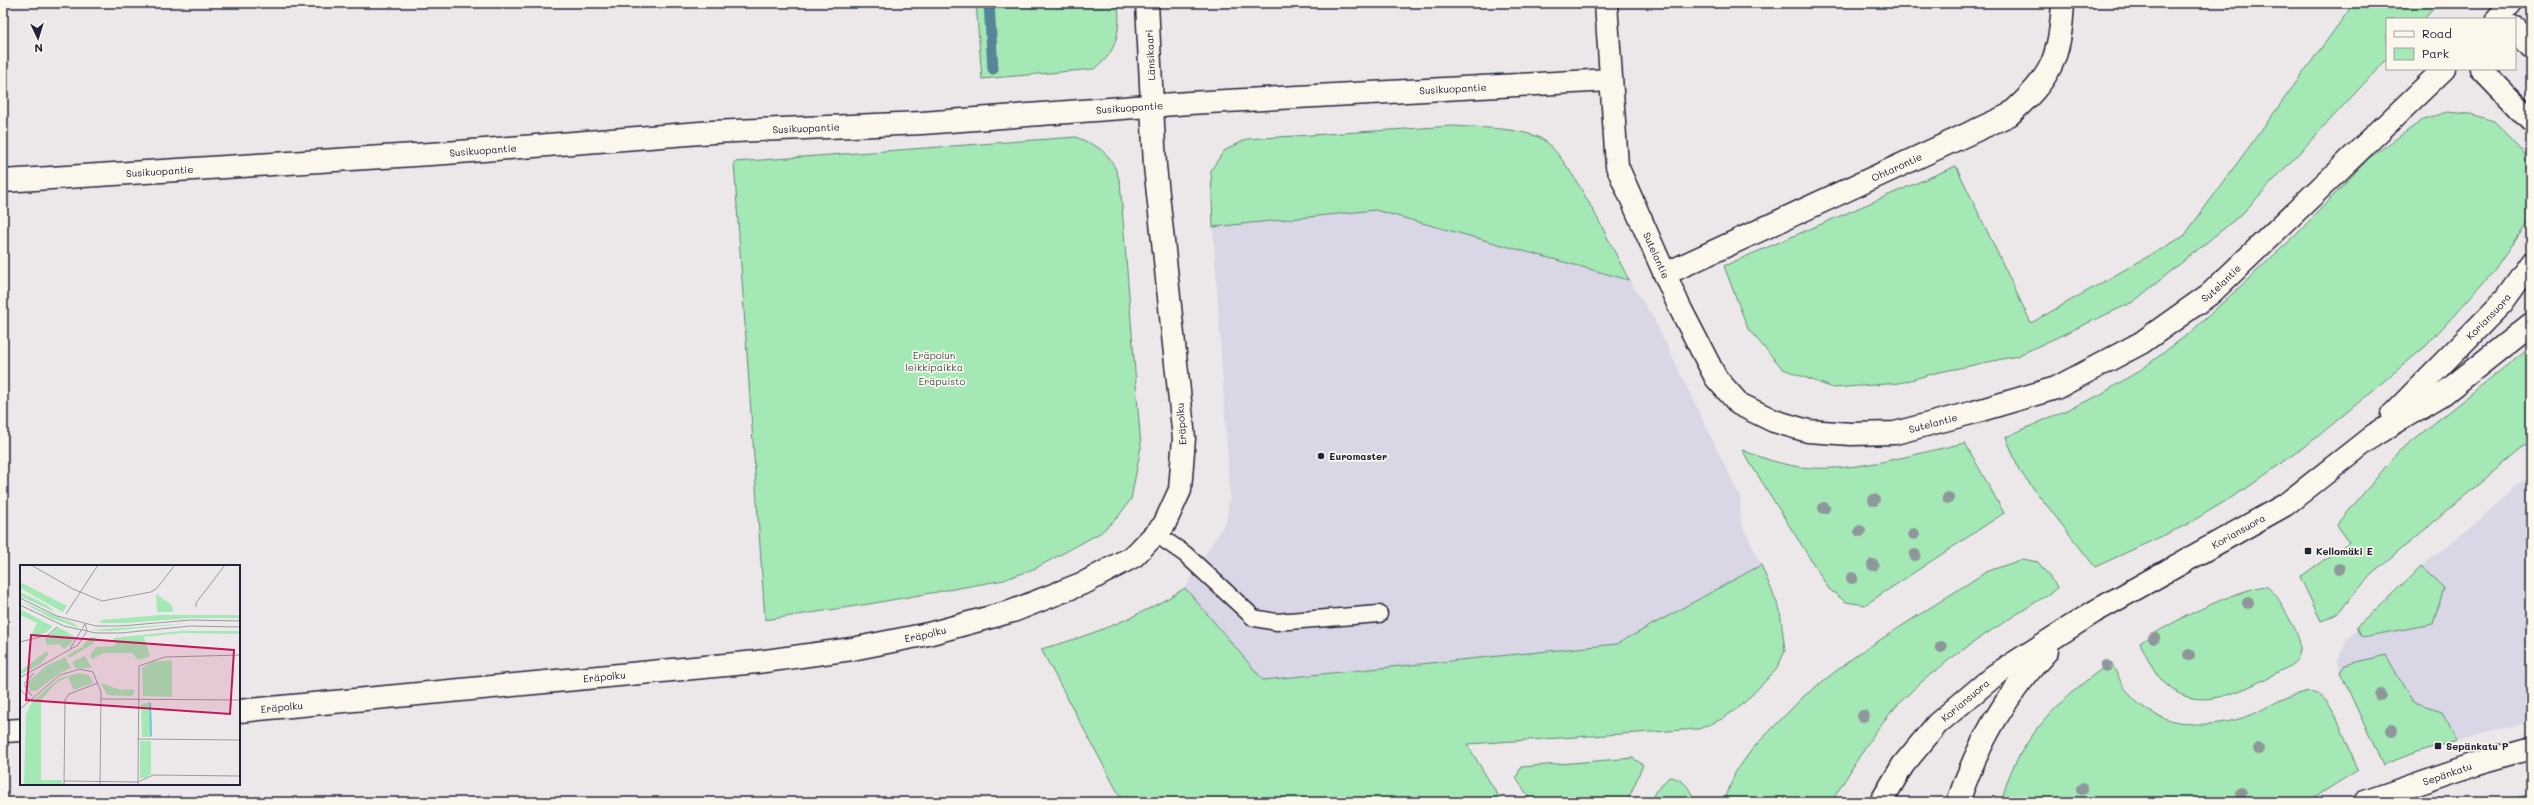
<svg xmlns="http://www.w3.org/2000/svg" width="2534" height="805" font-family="Mali,sans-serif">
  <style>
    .built { fill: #d9d6e5 }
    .green { fill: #a4e9b5; stroke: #638678 }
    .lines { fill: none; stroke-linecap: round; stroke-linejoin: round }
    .stream { stroke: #568498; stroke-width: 11 }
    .lane-casing { stroke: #22223b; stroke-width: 19 }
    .street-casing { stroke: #22223b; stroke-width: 25 }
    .secondary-casing { stroke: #22223b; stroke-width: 25 }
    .lane { stroke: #fbf7ec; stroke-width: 16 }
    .street { stroke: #fbf7ec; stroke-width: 22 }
    .secondary { stroke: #fbf7ec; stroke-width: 22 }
    .tree { fill: #8e979a }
    .poi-dot { fill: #22223b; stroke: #fbf7ec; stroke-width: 1.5 }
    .labels { text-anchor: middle; stroke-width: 3.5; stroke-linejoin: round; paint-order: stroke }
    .street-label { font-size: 10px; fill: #22223b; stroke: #fbf7ec }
    .park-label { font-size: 10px; fill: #42545a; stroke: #fbf7ec }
    .poi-label { font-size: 10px; font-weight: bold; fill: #22223b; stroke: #fbf7ec; text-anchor: start }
    .inset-river { fill: none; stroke: #78c6d6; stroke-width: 2 }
    .inset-road { fill: none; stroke: #9b99a3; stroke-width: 1 }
    .view { fill: #c2185b; fill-opacity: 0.15; stroke: #c2185b; stroke-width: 2 }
    .inset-edge { fill: none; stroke: #22223b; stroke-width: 2 }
  </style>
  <rect width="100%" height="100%" fill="#ece8e9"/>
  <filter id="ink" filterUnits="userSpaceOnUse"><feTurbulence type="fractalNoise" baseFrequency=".025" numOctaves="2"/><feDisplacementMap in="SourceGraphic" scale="8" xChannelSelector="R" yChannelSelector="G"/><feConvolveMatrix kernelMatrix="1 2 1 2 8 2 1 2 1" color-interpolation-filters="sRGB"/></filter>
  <g filter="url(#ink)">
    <path class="built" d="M1375,210l254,70 24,37 87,180 1,25 20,43 -144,79 -354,36 -78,-92 41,-67 4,-25 -17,-269z
      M2531,473v248l-112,30 -36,14 -43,-93 -2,-12 9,-20 74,-73 56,-45z"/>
    <path class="green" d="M976,3h142c3,26 -1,51 -24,66l-112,10z
      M2349,3h90l-15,16h-37v40l-144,154 -110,89 -116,54 -82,17 -35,10 -67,5 -50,-19 -35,-40 -24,-63 232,-100 75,157 153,-87 165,-226z
      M2447,112l23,2 24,7 30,32 7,17v48l-36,52 -69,76 -110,92 -69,50 -61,37 -91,42 -76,-97 -13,-33 92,-41 44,-27 50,-38 104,-96 73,-77 55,-39z
      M1453,126c28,2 59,1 85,11 28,10 75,113 91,143l-254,-70 -162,17 -2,-57 13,-19 23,-12z
      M1076,137c28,12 35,16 44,45l21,265 -10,52 -13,18 -18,16 -64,35 -32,12 -135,24 -104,16 -31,-458z
      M2531,346v94l-160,135 -36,41 -14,5 -21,-44 49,-35 -12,-17 61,-73z
      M1965,443l39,70 -139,92 -19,-3 -17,-13 -87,-139c13,5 26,10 38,13 59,16 127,-8 185,-20z
      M2023,559l15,3 20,26c-57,37 -120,72 -166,123 -24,27 -41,61 -61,91h-107l11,-29 18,-25 51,-52 54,-42 128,-82z
      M1761,565l19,45 5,41 -9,19 -35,36 -19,13 -23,10 -232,15 35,58h-379l-82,-153c50,-13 100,-33 144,-61l78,92 354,-36z
      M2421,567l23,21 -11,36 -71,13 -5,-10z
      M2266,586c12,9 16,19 23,32 6,11 14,23 10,37 -2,9 -15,14 -23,18 -27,15 -73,39 -103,17 -17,-11 -24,-30 -33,-47 26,-19 95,-53 126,-57z
      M2386,655l27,48 29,9 14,29 -37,10 -36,14 -43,-93 5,-7z
      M2111,663c6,10 11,23 19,32 29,34 82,35 121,20 17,-7 53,-33 71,-18 13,9 29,57 36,73l-51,32h-305c9,-56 63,-110 109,-139z
      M1633,758l10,7 -16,37h-95l-16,-24 5,-11z
      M1669,777c14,1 22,11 25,25h-44l5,-10z
      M2531,794l-1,8h-30z"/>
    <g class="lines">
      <path class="stream" d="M989,3l4,66"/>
      <defs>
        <path id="lane" d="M1156,534l29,20 69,64 22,4 103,-8"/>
        <g id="street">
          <path id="s1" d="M1606,3l11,163 62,140 37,72 23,26 35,17 34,10 43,3 44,-1 76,-20 85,-25 85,-45 69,-49 234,-225"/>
          <path d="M2497,19l14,-16"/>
          <path d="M2515,28l16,19"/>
          <path d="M2481,69l50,52"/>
          <path id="s2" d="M3,181l443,-28 267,-21 209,-9 267,-20 421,-23"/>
          <path id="s3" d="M1665,274l344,-159c42,-37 51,-56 54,-112"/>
          <path id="s4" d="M239,711l518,-49 95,-13 76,-15 85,-23 73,-29 48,-26 30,-31 16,-35 4,-52 -29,-272 -8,-163"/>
          <path d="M3,731l18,-1"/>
          <path id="s5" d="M2365,802l113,-39 53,-15"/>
        </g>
        <g id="secondary">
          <path id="s6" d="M2392,415l110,-112 29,-40"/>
          <path id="s7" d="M1881,802l22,-37 34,-41 58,-49 99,-63 191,-107 89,-70 69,-41 88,-70"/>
          <path d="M1958,802c20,-59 46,-105 89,-151"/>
        </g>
      </defs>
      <use href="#lane" class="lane-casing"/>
      <use href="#street" class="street-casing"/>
      <use href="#secondary" class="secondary-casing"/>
      <use href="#lane" class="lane"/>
      <use href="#street" class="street"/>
      <use href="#secondary" class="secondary"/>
    </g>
    <g class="tree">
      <circle cx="1948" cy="498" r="6"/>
      <circle cx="1874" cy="500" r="6"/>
      <circle cx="1824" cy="508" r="6"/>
      <circle cx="1860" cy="531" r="6"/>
      <circle cx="1914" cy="534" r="6"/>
      <circle cx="1915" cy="555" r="6"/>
      <circle cx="1873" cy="565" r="6"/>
      <circle cx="2339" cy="569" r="6"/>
      <circle cx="1852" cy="578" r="6"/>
      <circle cx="2248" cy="603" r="6"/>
      <circle cx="2154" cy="638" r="6"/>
      <circle cx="1941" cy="647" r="6"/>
      <circle cx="2189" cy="655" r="6"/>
      <circle cx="2106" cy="666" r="6"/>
      <circle cx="2380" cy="695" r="6"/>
      <circle cx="1863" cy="716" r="6"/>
      <circle cx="2392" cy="730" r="6"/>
      <circle cx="2259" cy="749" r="6"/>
      <circle cx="2082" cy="789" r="6"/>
      <circle cx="2241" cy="793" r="6"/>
    </g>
  </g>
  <g class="poi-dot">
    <circle cx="1321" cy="456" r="4"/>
    <rect x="2304" y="547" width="8" height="8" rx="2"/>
    <rect x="2434" y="742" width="8" height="8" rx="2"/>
  </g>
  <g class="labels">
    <g class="street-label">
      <text transform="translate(1150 55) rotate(-93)" y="4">Länsikaari</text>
      <text dy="4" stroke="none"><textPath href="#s2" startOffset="1453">Susikuopantie</textPath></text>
      <text dy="4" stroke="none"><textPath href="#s2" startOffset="1129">Susikuopantie</textPath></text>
      <text dy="4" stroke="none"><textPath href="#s2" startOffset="805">Susikuopantie</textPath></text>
      <text dy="4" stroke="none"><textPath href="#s2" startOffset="481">Susikuopantie</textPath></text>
      <text dy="4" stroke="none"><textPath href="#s3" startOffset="255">Ohtarontie</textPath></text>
      <text dy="4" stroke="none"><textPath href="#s2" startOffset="157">Susikuopantie</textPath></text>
      <text dy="4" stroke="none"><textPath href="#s1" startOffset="261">Sutelantie</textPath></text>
      <text dy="4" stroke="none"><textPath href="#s1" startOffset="957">Sutelantie</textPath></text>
      <text dy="4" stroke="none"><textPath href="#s6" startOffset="138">Koriansuora</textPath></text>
      <text dy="4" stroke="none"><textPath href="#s1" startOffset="633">Sutelantie</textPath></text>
      <text transform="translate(1181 424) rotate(-94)" y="4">Eräpolku</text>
      <text dy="4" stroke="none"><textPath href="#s7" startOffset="455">Koriansuora</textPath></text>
      <text dy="4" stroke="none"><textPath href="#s4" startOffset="691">Eräpolku</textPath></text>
      <text dy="4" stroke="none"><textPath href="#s4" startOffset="367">Eräpolku</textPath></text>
      <text dy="4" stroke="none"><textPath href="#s7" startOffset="133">Koriansuora</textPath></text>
      <text dy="4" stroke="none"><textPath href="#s4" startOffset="43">Eräpolku</textPath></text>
      <text dy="4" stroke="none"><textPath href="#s5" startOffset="87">Sepänkatu</textPath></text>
    </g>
    <g class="park-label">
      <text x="934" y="359">Eräpolun<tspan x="934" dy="12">leikkipaikka</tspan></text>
      <text x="942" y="385">Eräpuisto</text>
    </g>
    <g class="poi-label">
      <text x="1329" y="460">Euromaster</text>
      <text x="2316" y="555">Kellomäki E</text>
      <text x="2446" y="750">Sepänkatu P</text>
    </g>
  </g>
  <g transform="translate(20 565)">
    <rect width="220" height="220" fill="#ece8e9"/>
    <path d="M0,17l47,24 -4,6 -4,-2 -39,-22zM0,27l27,13 8,7 -35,-16zM136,29l16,11 1,7h-16zM0,36l55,23 4,4 -28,-10zM0,44l32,17 -1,2 -6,5 -14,3 6,-13 -17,-8zM141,50h79v3h-49l-65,5h-26l1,-3zM173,58l47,1 -47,-1 -83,8 -20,-1zM38,62l16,9 -2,6 -8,7 -5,-5 -12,1 -2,-6zM161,66h59v3l-59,-1 -37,4 6,19 -12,4 -6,-7h-28l-12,6 -2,-4 6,-8 20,-1 -3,-8zM70,72h7l-4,7 -24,14 -1,-3 14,-8zM27,86l1,4 -8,9 -20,11v-4zM65,91l7,12h-17l-3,-6zM45,92l6,11 -11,5 -24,18h-6l-3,-8 4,-4 15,-13zM152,95v37l-29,-1 -1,-28 10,-6zM59,108l10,2 4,8 -19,7 -6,-13 -12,6 -15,17v80h21v4l-38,1 2,-71 6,-12 19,-17 9,-7zM81,118l20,7 13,-1v5l-3,2 -24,-1zM131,137l1,35h-10l-1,-33zM120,176h11v33l-6,4h-5z" fill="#a4e9b5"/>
    <path class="inset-river" d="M130,138l1,33"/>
    <path class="inset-road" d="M11,0l42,24 29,12 49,-9 6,-4 18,-23M0,33l37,18 39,10h25l70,-6 49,1M0,40l44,21 32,7h25l69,-7 50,1M176,42v-4l29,-38M46,49l32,-49M0,77l28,-7 9,-8M50,84l15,-25M1,112l57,-32 9,-14 -2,-7M4,119l10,-11M4,120l8,11M0,124l9,10M81,134l139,1M0,144l40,-34 20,-6 13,3 8,20 -1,93M117,174l103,1M44,216l74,1 15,-7 87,1M44,220l1,-85 4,-6 29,-11M118,220l1,-119 26,-9 75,-2"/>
    <path class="view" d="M11,70l203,15 -4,64 -204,-14z"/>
    <rect width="220" height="220" class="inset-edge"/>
  </g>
  <rect width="2534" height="805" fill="none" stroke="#fbf7ec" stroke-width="16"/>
  <rect x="8" y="8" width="2518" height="789" fill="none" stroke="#22223b" stroke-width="1.5" filter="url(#ink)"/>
  <rect x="2386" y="18" width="130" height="52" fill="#fbf7ec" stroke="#a4a2a5"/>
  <rect x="2394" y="31" width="20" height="6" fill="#fbf7ec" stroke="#a4a2a5"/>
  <text x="2422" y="38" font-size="12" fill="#22223b">Road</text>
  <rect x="2394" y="48" width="20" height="12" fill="#a4e9b5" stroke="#a4a2a5"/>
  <text x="2422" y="58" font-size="12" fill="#22223b">Park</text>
  <g transform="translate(38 38) rotate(176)" stroke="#fbf7ec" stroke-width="3" paint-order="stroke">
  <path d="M0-3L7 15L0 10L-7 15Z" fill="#22223b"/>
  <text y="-6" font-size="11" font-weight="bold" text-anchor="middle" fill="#22223b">N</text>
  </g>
</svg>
